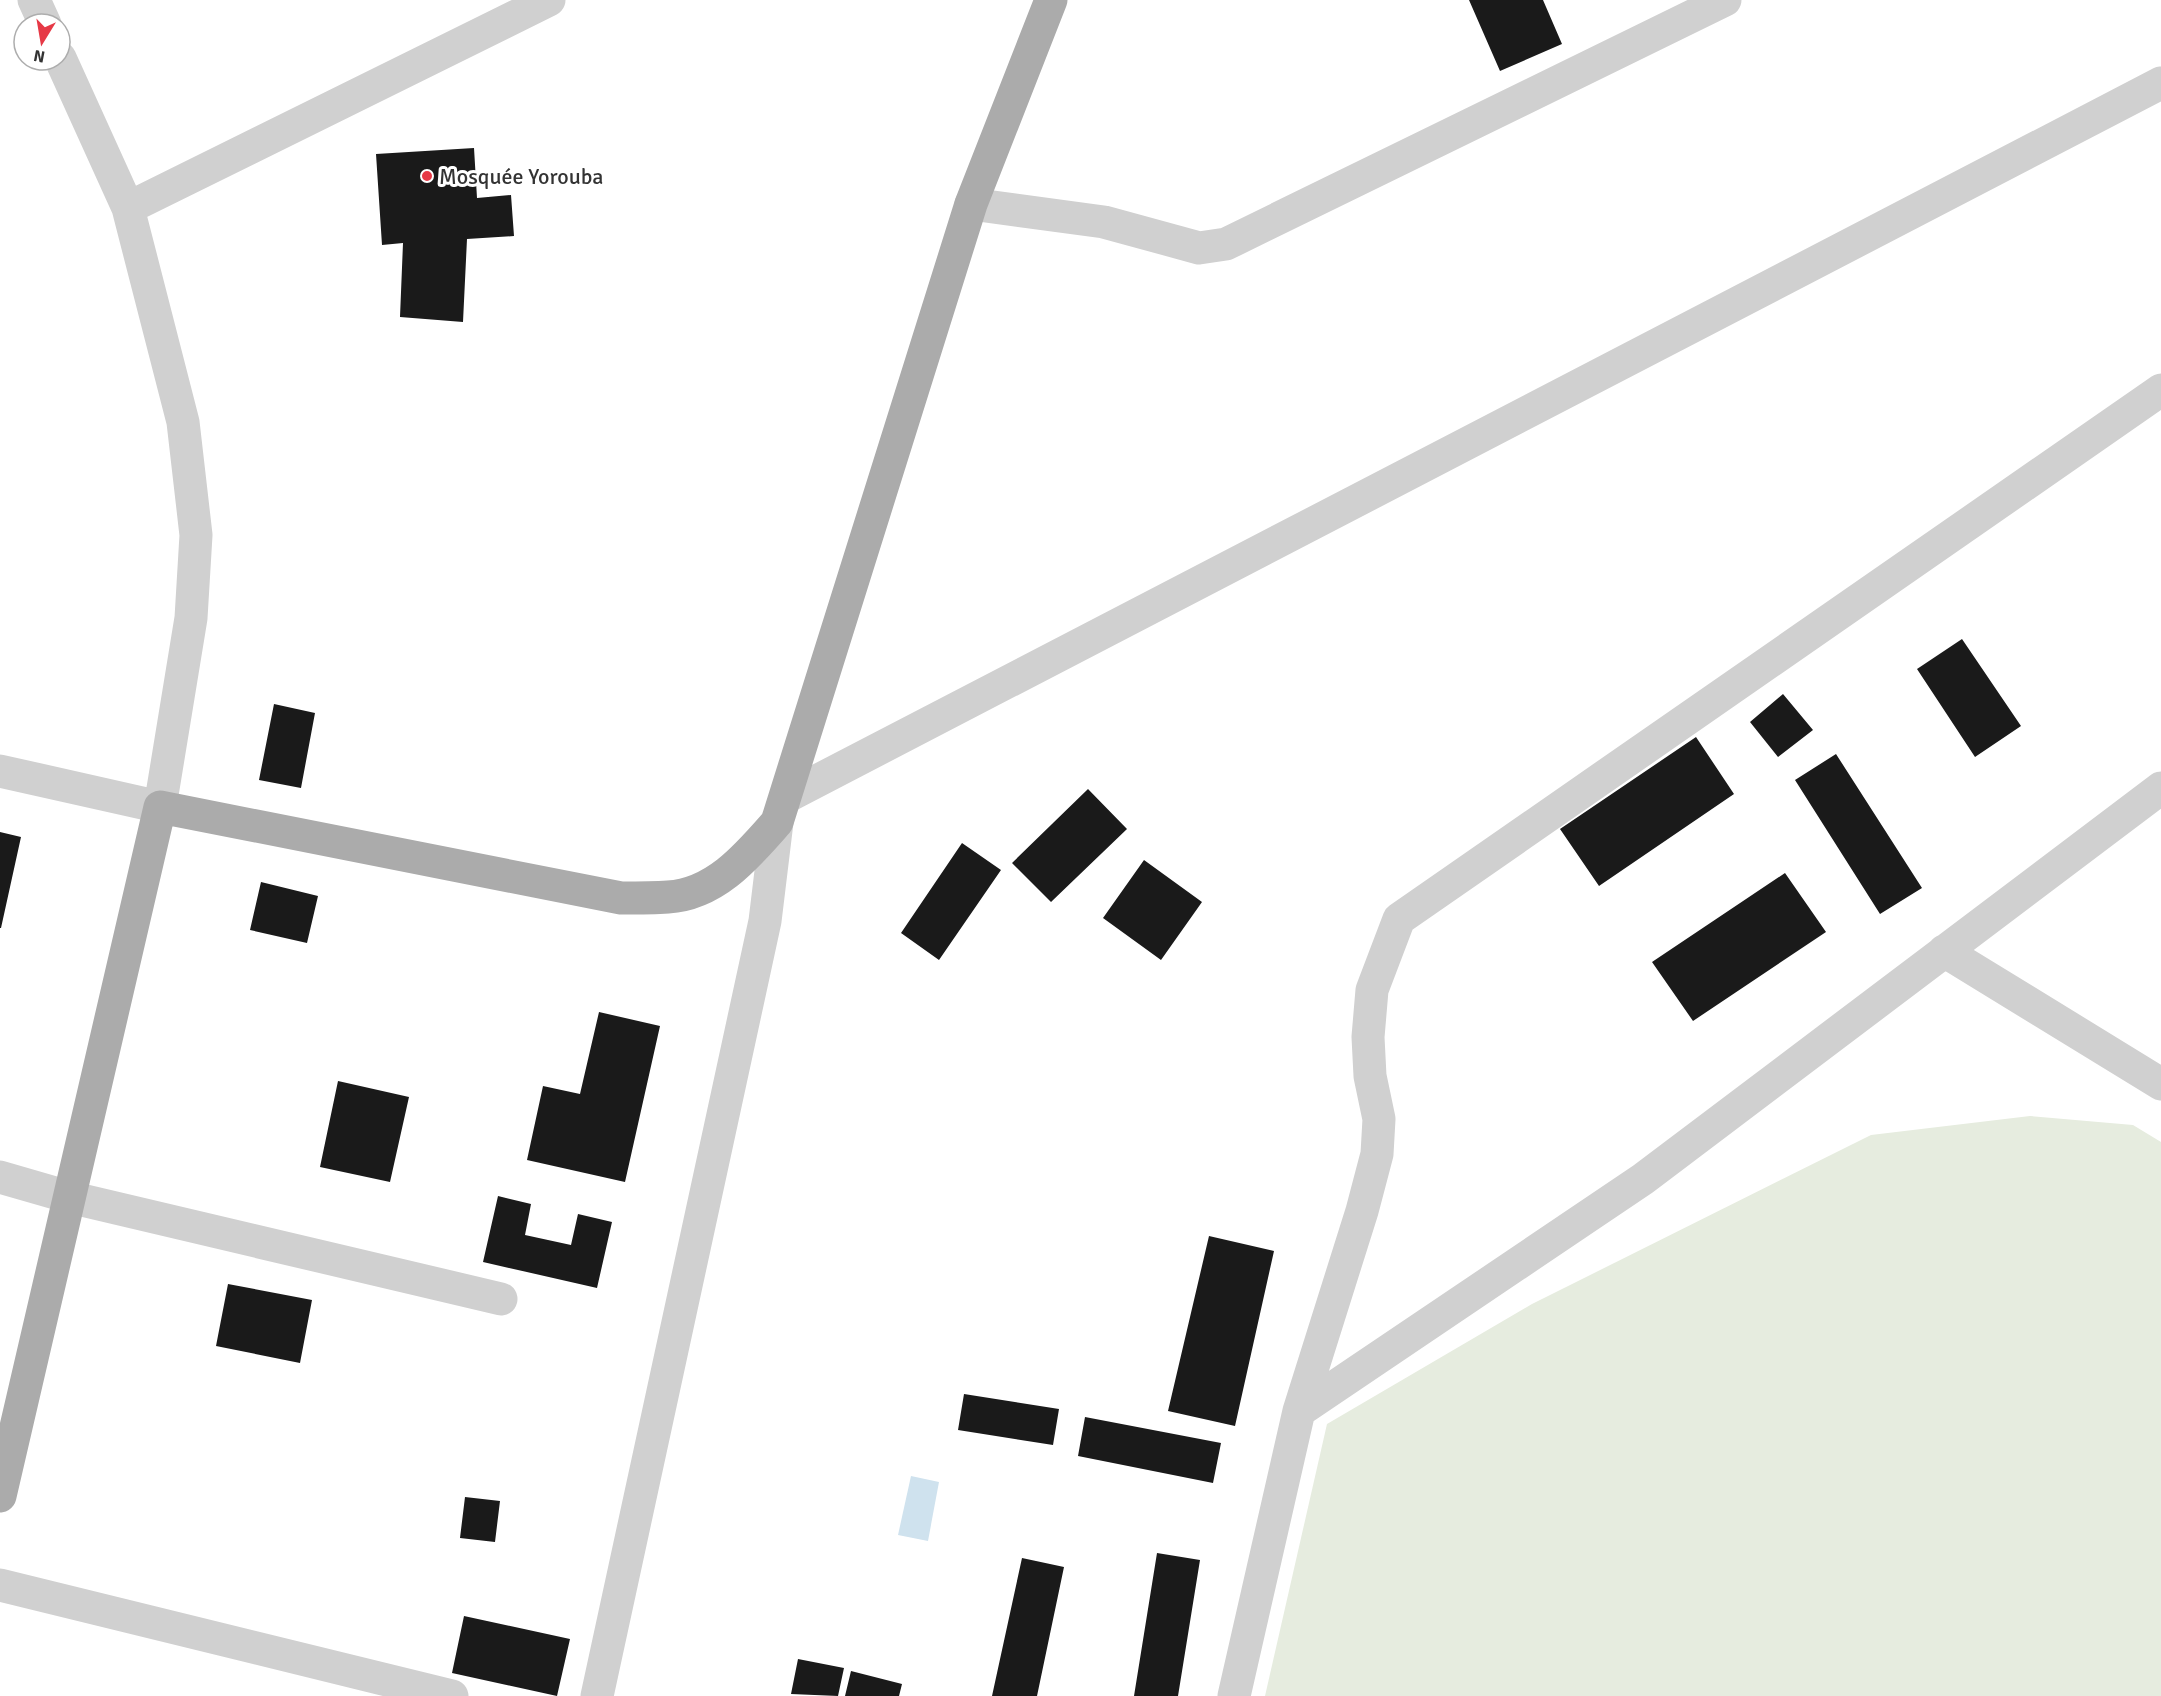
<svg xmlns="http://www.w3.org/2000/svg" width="2161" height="1696" font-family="Signika,sans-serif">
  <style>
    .green { fill: #e6ecdf }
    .water { fill: #cfe2ee }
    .building { fill: #1a1a1a }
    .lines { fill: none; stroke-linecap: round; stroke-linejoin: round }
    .minor { stroke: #d0d0d0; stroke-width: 33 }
    .major { stroke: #ababab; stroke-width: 33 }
    .poi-dot { fill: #e63946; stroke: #fff; stroke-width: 2 }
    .labels { text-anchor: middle; stroke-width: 6; stroke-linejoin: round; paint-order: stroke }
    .poi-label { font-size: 22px; fill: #333; stroke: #fff; text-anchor: start }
  </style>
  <rect width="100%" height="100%" fill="#fff"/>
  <path class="green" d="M2030,1116l103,9 28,17v554h-896l62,-272 205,-120 339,-169z"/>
  <path class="water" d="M911,1476l28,6 -11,59 -30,-6z"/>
  <path class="building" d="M1469,0h74l19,44 -62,27z
    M474,148l3,50 34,-3 3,41 -47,3 -4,83 -63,-5 3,-74 -21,2 -6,-91z
    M1962,639l59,87 -46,31 -58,-88z
    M1783,694l30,36 -35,27 -28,-35z
    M274,704l41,9 -14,75 -42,-8z
    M1696,737l38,57 -135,92 -39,-57z
    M1836,754l86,134 -42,26 -85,-134z
    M1088,789l39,40 -76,73 -39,-39z
    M0,832l21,5 -20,91h-1z
    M962,843l39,27 -62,90 -38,-27z
    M1144,860l58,42 -41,58 -58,-42z
    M1785,873l41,59 -133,89 -41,-59z
    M261,882l57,14 -11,47 -57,-13z
    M599,1012l61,14 -35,156 -98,-22 16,-74 37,8z
    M338,1081l71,16 -19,85 -70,-15z
    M498,1196l33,8 -6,31 46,10 7,-31 34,8 -15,66 -114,-26z
    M1209,1236l65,15 -39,175 -67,-15z
    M228,1284l84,16 -12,63 -84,-17z
    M964,1394l95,15 -6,36 -95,-15z
    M1085,1417l136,26 -8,40 -135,-27z
    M465,1497l35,4 -5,41 -35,-4z
    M1157,1553l43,7 -22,136h-44z
    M1022,1558l42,9 -27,129h-45z
    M464,1616l106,23 -13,57 -105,-23z
    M798,1659l46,9 -6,28 -47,-2z
    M851,1671l51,13 -3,12h-54z"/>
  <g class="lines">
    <path class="minor" d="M34,0l11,24
      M971,204l133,18 95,26 27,-4 499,-244
      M128,208l421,-208
      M0,771l160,36 31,-189 5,-83 -13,-113 -55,-214 -68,-150
      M786,797l1375,-714
      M1944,951l217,133
      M0,1177l69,20 432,102
      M1299,1411l344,-232 518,-391
      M0,1585l452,111
      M597,1696l168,-775 12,-99
      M1234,1696l65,-285 63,-200 15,-57 2,-35 -9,-43 -2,-39 4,-47 27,-71 762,-529"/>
    <path class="major" d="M0,1496l160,-689 461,91c16,0 32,0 47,-1 48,-3 80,-42 109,-75l194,-618 80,-204"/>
  </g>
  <circle class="poi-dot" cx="427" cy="176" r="6"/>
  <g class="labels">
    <g class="poi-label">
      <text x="439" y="184">Mosquée Yorouba</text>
    </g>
  </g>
  <g transform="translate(42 42) rotate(191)"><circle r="28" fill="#ffffff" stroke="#adadad" stroke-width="1.5"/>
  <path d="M0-4.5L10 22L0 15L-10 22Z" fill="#e63946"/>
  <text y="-9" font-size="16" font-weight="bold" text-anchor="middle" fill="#333333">N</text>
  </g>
</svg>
